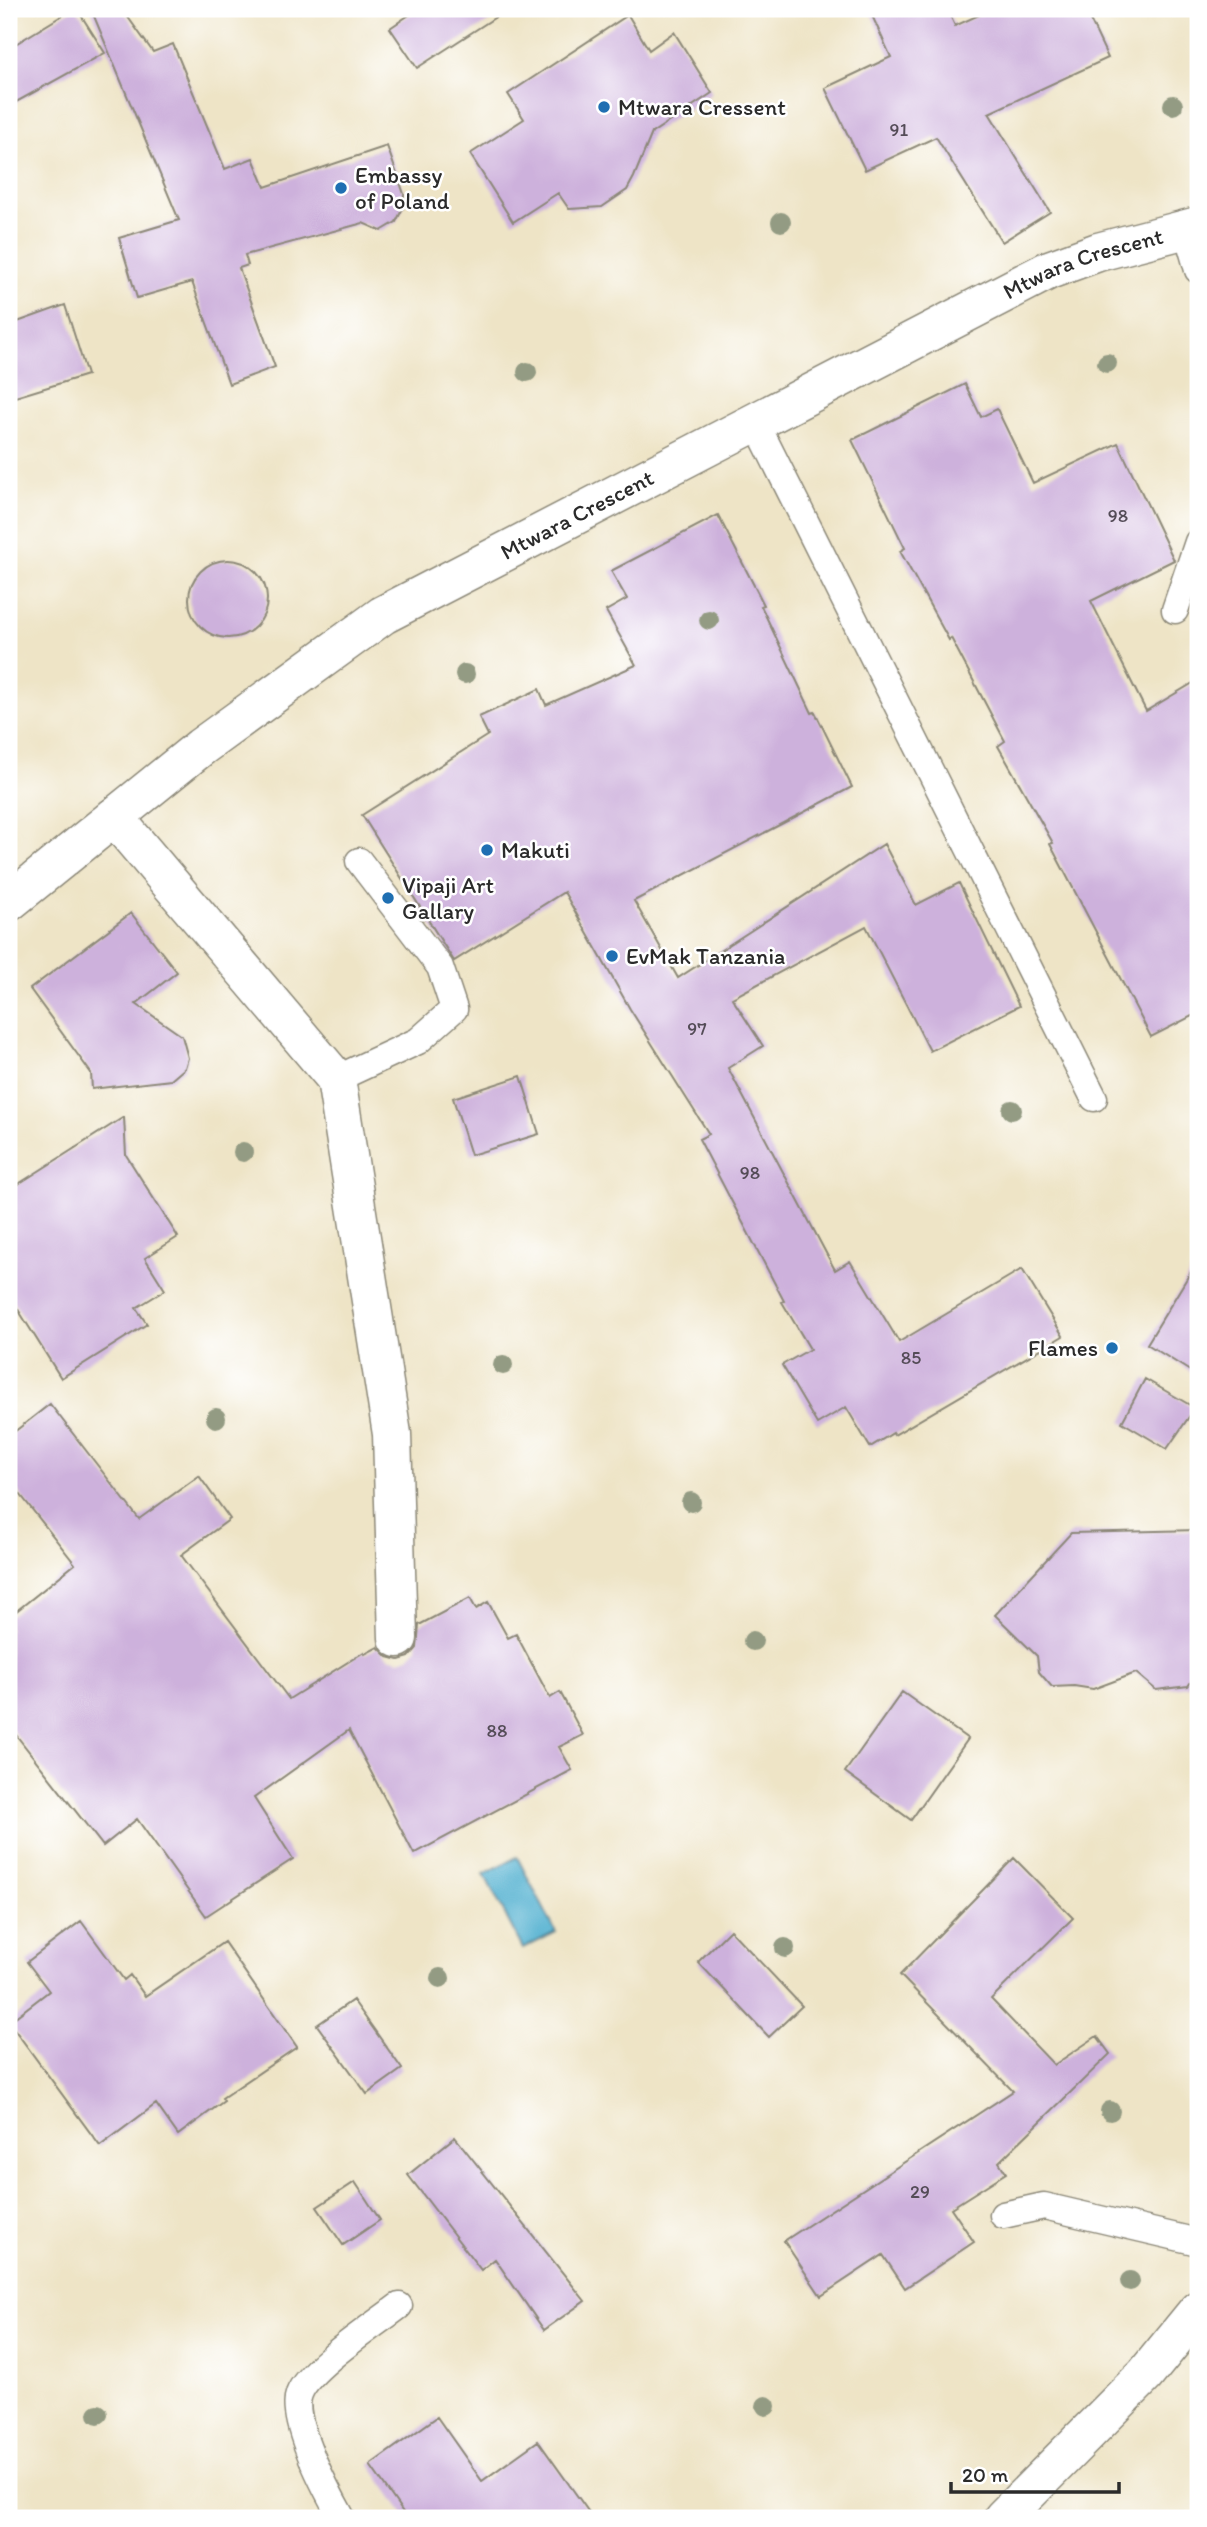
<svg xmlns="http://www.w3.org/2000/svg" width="1207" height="2527" font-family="Itim,sans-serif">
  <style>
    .water { fill: #52b1d0; stroke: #3e6e7e; stroke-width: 2 }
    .building { fill: #cdb1dc }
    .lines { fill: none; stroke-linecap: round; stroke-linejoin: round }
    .lane-casing { stroke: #8c8878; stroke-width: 29 }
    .street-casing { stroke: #8c8878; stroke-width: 41 }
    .lane { stroke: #fff; stroke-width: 26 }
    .street { stroke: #fff; stroke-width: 38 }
    .tree { fill: #939b83 }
    .poi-dot { fill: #1f6fb2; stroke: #fff; stroke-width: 2.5 }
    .labels { text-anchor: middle; stroke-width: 5; stroke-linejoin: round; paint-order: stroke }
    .number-label { font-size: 19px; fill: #544c57 }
    .poi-label { font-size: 23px; fill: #2b2b2b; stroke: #fff; text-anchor: start }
    .street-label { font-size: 23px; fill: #2b2b2b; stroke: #fff }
  </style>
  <rect width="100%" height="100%" fill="#fff"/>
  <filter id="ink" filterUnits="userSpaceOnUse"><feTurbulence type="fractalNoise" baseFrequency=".0143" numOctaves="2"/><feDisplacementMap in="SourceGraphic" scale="14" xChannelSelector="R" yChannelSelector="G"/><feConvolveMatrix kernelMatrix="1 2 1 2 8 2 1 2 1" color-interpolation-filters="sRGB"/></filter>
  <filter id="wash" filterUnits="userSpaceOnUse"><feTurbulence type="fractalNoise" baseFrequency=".00686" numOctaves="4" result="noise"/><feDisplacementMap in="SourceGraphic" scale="28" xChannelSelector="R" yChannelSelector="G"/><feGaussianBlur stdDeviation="1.57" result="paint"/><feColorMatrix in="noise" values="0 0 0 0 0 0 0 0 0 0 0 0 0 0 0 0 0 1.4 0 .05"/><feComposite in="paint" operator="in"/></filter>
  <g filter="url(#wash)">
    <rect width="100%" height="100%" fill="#eee4c6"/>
    <path class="water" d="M517,1857l39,75 -33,17 -39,-75z"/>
    <g id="blocks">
      <path class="building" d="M73,9h4l28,44 -96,53v-58z
        M91,9h31l31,43 20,-8 52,125 28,-11 12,29 122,-41 17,48 -1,14 -7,14 -15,9 -18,-8 -118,32 3,10 -9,3 36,99 -46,17 -37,-102 -55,16 -18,-60 60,-18z
        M418,9h90l-91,59 -27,-40z
        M869,9h78l8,17 37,-17h93l23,49 -119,55 61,99 -48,30 -66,-105 -71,33 -40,-82 66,-31z
        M628,15l21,35 25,-18 38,61 -60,40 -18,44 -7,13 -25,17 -33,2 -11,-16 -45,29 -43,-68 54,-35 -16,-25z
        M65,305l22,70 -78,24v-74z
        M965,384l16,33 16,-8 36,74 85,-40 56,117 -83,41 55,110 52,-31v333l-47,24 -101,-193 3,-1 -55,-97 7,-5 -54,-103 -2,2 -49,-89 5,-3 -53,-108z
        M718,515l46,90 -3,1 51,107 3,-1 37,75 -218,114 44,77 206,-134 32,61 43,-22 60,123 -89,45 -64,-125 -134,72 31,48 -35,22 107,202 15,-9 49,81 123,-73 41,67 -169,99 -1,-2 -23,14 -24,-40 -29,17 -35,-59 28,-16 -28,-47 2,-1 -85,-162 10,-5 -79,-125 -66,-117 -110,69 -92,-146 126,-80 -9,-18 60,-28 7,16 90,-40 -30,-54 21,-12 -16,-28z
        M189 599a39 39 0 1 1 78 0a39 39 0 1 1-78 0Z
        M131,913l46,59 -41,32 46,32 6,22 -3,10 -14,12 -79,9 -1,-16 -61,-84z
        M521,1076l18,58 -68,21 -18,-57z
        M124,1117l2,38 52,82 -33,21 20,32 -29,18 11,16 -86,54 -52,-83v-105z
        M1198,1260v116l-51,-32z
        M1145,1379l50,29 -28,41 -45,-27z
        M50,1404l89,115 60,-43 31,43 -49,36 108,144 75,-47 1,2 13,-7 10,10 11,3 10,-3 8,-9 2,-23 51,-27 6,11 12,-7 20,36 8,-4 34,64 10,-6 23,43 -24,12 13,23 -158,84 -65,-124 -95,68 39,61 -87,57 -69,-97 -34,27 -94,-120v-109l66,-53 -66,-84v-44z
        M1198,1530v142l-10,14 -32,4 -20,-17 -43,16 -19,-3 -22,1 -13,-15 -2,-16 -42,-41 76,-82z
        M902,1692l66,47 -57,81 -66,-48z
        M1014,1858l59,60 -82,81 63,66 43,-29 13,18 -111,108 7,11 -55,35 23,34 -69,46 -22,-33 -62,41 -37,-55 229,-150 -113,-116z
        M81,1921l43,59 6,-5 15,21 79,-54 73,105 -75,51 2,3 -46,34 -22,-31 -56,42 -91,-124 40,-31 -22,-29z
        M730,1930l72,76 -33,31 -71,-75z
        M353,2000l49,69 -35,25 -50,-69z
        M455,2137l130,164 -41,29 -49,-71 -14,11 -73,-95z
        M355,2182l25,38 -37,25 -26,-38z
        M437,2417l45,64 56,-40 55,77h-186l-37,-53z"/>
    </g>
  </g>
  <g filter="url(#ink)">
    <use href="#blocks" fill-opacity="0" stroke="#8c8878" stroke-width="2"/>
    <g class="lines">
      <defs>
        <path id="lane" d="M1186,228l12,42
          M755,421l339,677
          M1175,610l23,-68
          M336,1079l82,-38 36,-32 -14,-42 -81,-106
          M1003,2215l41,-9 154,36
          M342,2518c-14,-25 -53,-98 -43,-124 9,-26 77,-70 100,-88"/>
        <g id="street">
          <path d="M114,817l222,262 56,355 6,204"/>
          <path id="s1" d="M9,902l192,-155 182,-132 666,-345 49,-18 100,-26"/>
          <path d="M1003,2518l142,-143 53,-65"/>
        </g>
      </defs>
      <use href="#lane" class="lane-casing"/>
      <use href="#street" class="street-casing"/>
      <use href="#lane" class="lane"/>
      <use href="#street" class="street"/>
    </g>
    <g class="tree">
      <circle cx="1173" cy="105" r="10"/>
      <circle cx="781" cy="222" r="10"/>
      <circle cx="1107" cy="363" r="10"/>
      <circle cx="527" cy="372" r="10"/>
      <circle cx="709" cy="620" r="10"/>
      <circle cx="465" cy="674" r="10"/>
      <circle cx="1012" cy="1110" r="10"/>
      <circle cx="243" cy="1152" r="10"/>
      <circle cx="503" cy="1365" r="10"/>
      <circle cx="216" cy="1418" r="10"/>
      <circle cx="691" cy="1502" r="10"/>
      <circle cx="753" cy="1641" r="10"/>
      <circle cx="785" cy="1948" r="10"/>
      <circle cx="440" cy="1978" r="10"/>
      <circle cx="1110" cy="2111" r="10"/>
      <circle cx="1130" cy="2281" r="10"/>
      <circle cx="766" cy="2406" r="10"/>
      <circle cx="98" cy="2414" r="10"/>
    </g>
  </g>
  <g class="poi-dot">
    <circle cx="604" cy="107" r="7"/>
    <circle cx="341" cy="188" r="7"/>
    <circle cx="487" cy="850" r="7"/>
    <circle cx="388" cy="898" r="7"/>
    <circle cx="612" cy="956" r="7"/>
    <circle cx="1112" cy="1348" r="7"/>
  </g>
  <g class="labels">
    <g class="number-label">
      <text x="899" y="136">91</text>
      <text x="1118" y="522">98</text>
      <text x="697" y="1035">97</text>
      <text x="750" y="1179">98</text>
      <text x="911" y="1364">85</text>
      <text x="497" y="1737">88</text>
      <text x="920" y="2198">29</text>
    </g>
    <g class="poi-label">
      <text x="618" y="115">Mtwara Cressent</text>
      <text x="355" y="183">Embassy<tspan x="355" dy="26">of Poland</tspan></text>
      <text x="501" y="858">Makuti</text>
      <text x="402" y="893">Vipaji Art<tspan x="402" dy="26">Gallary</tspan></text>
      <text x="626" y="964">EvMak Tanzania</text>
      <text x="1098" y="1356" text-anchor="end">Flames</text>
    </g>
    <g class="street-label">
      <text dy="8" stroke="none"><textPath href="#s1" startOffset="1256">Mtwara Crescent</textPath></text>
      <text dy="8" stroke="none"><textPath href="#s1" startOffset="690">Mtwara Crescent</textPath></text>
    </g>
  </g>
  <rect width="1207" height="2527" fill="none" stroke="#fff" stroke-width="35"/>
  <path d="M951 2482v10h168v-10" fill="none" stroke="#2b2b2b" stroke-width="3.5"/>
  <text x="962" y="2482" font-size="21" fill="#2b2b2b" stroke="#ffffff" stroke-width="5" paint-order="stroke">20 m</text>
</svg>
